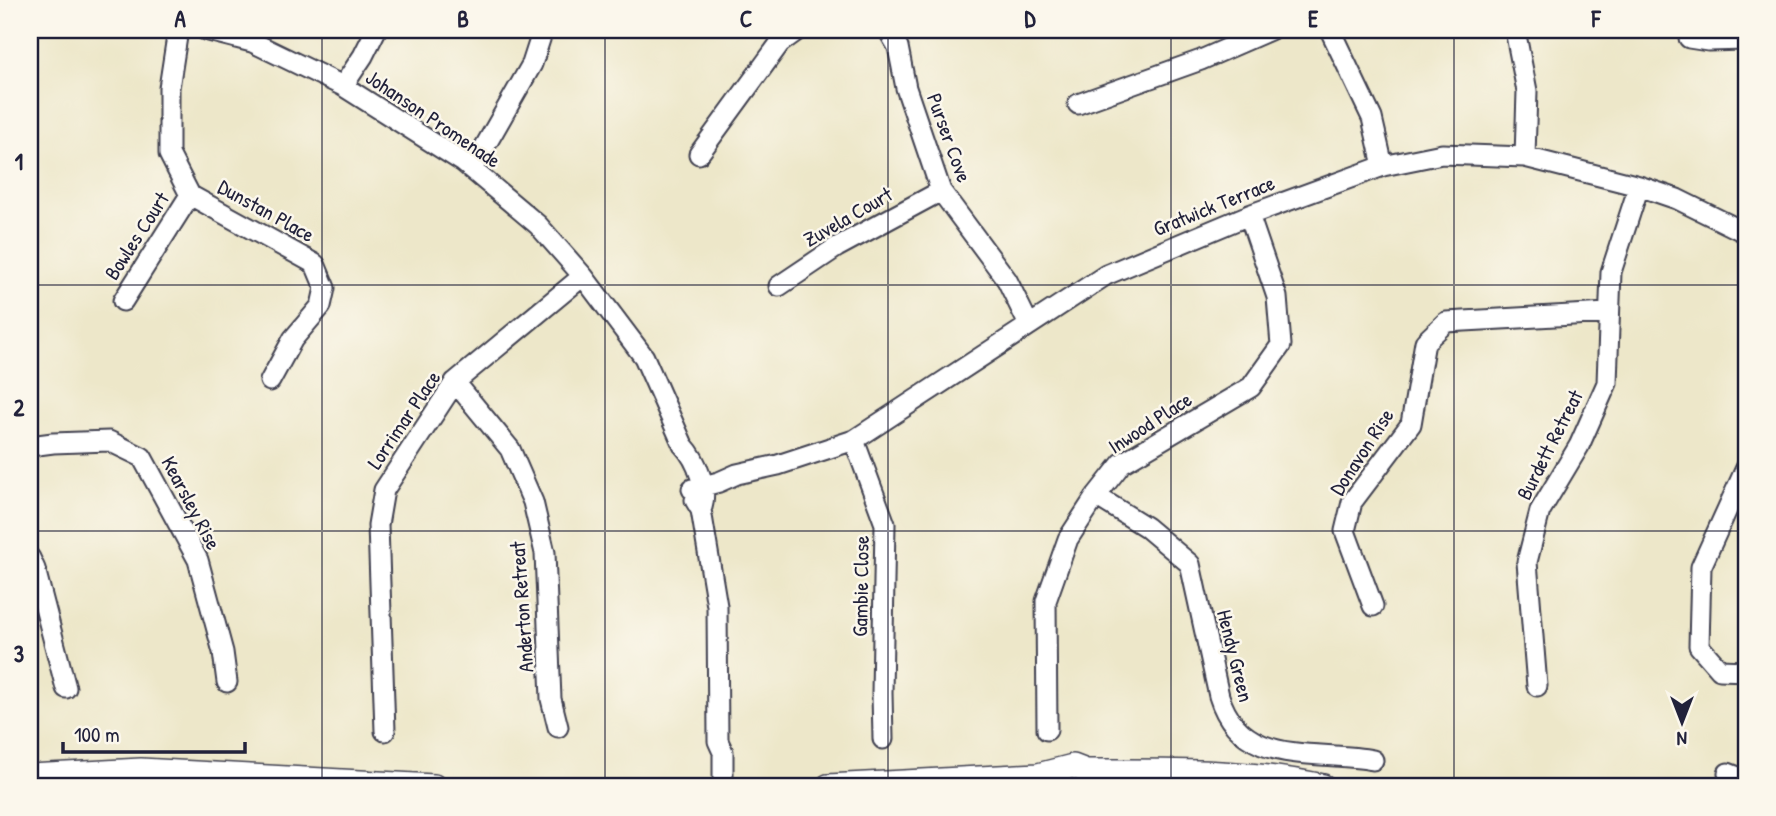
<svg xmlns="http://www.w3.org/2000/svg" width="1776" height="816" font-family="'Patrick Hand',sans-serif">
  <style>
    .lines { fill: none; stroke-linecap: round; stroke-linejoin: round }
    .minor-casing { stroke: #404050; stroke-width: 23 }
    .major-casing { stroke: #404050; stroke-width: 26 }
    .minor { stroke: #fff; stroke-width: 19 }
    .major { stroke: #fff; stroke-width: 23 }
    .grid { fill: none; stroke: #22223b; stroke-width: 2; stroke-opacity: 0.55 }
    .labels { text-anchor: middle; stroke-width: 5; stroke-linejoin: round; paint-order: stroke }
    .street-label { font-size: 21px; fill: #22223b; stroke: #fbf7ec }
    .neatline { fill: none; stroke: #22223b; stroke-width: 2.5 }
    .grid-label { font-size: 23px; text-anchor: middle; font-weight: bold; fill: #22223b }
  </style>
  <rect width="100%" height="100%" fill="#fbf7ec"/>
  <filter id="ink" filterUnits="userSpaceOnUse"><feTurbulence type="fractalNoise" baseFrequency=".0143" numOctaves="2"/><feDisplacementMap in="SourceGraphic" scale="14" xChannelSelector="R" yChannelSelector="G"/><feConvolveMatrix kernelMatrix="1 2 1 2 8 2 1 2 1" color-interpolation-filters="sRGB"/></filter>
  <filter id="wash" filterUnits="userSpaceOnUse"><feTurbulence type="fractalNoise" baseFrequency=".00686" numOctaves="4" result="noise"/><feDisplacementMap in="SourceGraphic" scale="28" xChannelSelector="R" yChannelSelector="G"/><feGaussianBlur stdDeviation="1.57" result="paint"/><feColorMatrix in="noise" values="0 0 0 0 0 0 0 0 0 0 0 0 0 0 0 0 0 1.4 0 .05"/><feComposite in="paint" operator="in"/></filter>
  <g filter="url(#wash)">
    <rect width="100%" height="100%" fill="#ede7c9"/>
  </g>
  <g filter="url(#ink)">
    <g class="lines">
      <defs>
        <path id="minor" d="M178,30l-9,58v66l21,41 125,69 10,24 -4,18 -28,33 -23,42
          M205,30l47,12 91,44 120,76 75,63 45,51 61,81 39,88c14,15 26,45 18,65
          M888,30l10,17 8,41 35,103 66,89 22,45
          M1330,30l42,88 11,48
          M1515,30l12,61 -2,66
          M1689,38l19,3 38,-1
          M343,86l20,-30 13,-26
          M1078,104l123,-44 69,-30
          M699,154l81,-111 18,-13
          M472,169l60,-105 11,-34
          M779,286l58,-39 104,-56
          M123,301l67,-106
          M455,382l55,67 23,53 12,51 6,146 7,28
          M854,440l31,84 -3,169 1,46
          M30,446l23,-3 56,-2 33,16 56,103 25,92 4,30
          M1746,468l-45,99 -2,79 21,24 26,1
          M692,489l27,-7 18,-8 41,-9 76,-25 252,-165 143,-60 134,-49 59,-12 83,3 114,29 38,13 69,34
          M1096,496l50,31 44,37 29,132c22,72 96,53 154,64
          M695,500l6,10 16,96 1,135 5,11v34
          M30,558l5,11 31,119
          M1373,606l-28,-75 7,-29 59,-78 14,-82 21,-20 162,-9
          M1537,686l-10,-124 13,-51 39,-65 28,-63 4,-111 28,-86
          M1047,730l-1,-129 22,-62 28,-43 26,-33 129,-76 30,-42 -4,-48 -28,-82
          M385,731l-7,-206 6,-35 71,-108 128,-106
          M1728,773l18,7"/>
        <path id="major" d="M1086,771c80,0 159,-2 237,15
          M30,776l111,-6 293,16
          M828,786l210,-11 35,-9 13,5 5,9 -1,6"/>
      </defs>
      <use href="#minor" class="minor-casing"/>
      <use href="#major" class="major-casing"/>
      <use href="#minor" class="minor"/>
      <use href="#major" class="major"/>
    </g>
  </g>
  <path class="grid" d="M322,30v756M605,30v756M888,30v756M1171,30v756M1454,30v756M30,285h1716M30,531h1716"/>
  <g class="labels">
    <g class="street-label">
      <text transform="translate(433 119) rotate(34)" y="7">Johanson Promenade</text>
      <text transform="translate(949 138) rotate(70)" y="7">Purser Cove</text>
      <text transform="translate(1214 206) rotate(-22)" y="7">Gratwick Terrace</text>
      <text transform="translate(266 211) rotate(29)" y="7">Dunstan Place</text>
      <text transform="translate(848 217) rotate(-30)" y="7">Zuvela Court</text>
      <text transform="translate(137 236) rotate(-57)" y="7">Bowles Court</text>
      <text transform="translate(404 420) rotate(-56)" y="7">Lorrimar Place</text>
      <text transform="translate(1150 423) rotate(-33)" y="7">Inwood Place</text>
      <text transform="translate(1550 445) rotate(-63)" y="7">Burdett Retreat</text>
      <text transform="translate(1362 452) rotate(-57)" y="7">Donavon Rise</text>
      <text transform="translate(191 503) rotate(62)" y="7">Kearsley Rise</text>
      <text transform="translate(861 586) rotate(-89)" y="7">Gambie Close</text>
      <text transform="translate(522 607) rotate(-94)" y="7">Anderton Retreat</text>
      <text transform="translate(1235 656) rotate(76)" y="7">Hendy Green</text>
    </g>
  </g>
  <rect width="1776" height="816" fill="none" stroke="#fbf7ec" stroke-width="77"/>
  <g transform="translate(1682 722) rotate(180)" stroke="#fbf7ec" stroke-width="5" paint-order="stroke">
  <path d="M0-5L12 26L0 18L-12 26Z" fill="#22223b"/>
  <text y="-10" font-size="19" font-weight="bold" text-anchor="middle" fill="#22223b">N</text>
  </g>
  <path d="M63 742v10h182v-10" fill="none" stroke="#22223b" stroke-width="3.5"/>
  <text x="74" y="742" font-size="21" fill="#22223b" stroke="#fbf7ec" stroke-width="5" paint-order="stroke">100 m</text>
  <rect x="38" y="38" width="1700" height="740" class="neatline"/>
  <g class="grid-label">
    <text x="180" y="27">A</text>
    <text x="463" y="27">B</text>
    <text x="746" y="27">C</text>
    <text x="1030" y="27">D</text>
    <text x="1313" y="27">E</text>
    <text x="1596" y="27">F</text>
    <text x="19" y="170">1</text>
    <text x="19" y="416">2</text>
    <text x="19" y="662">3</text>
  </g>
</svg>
